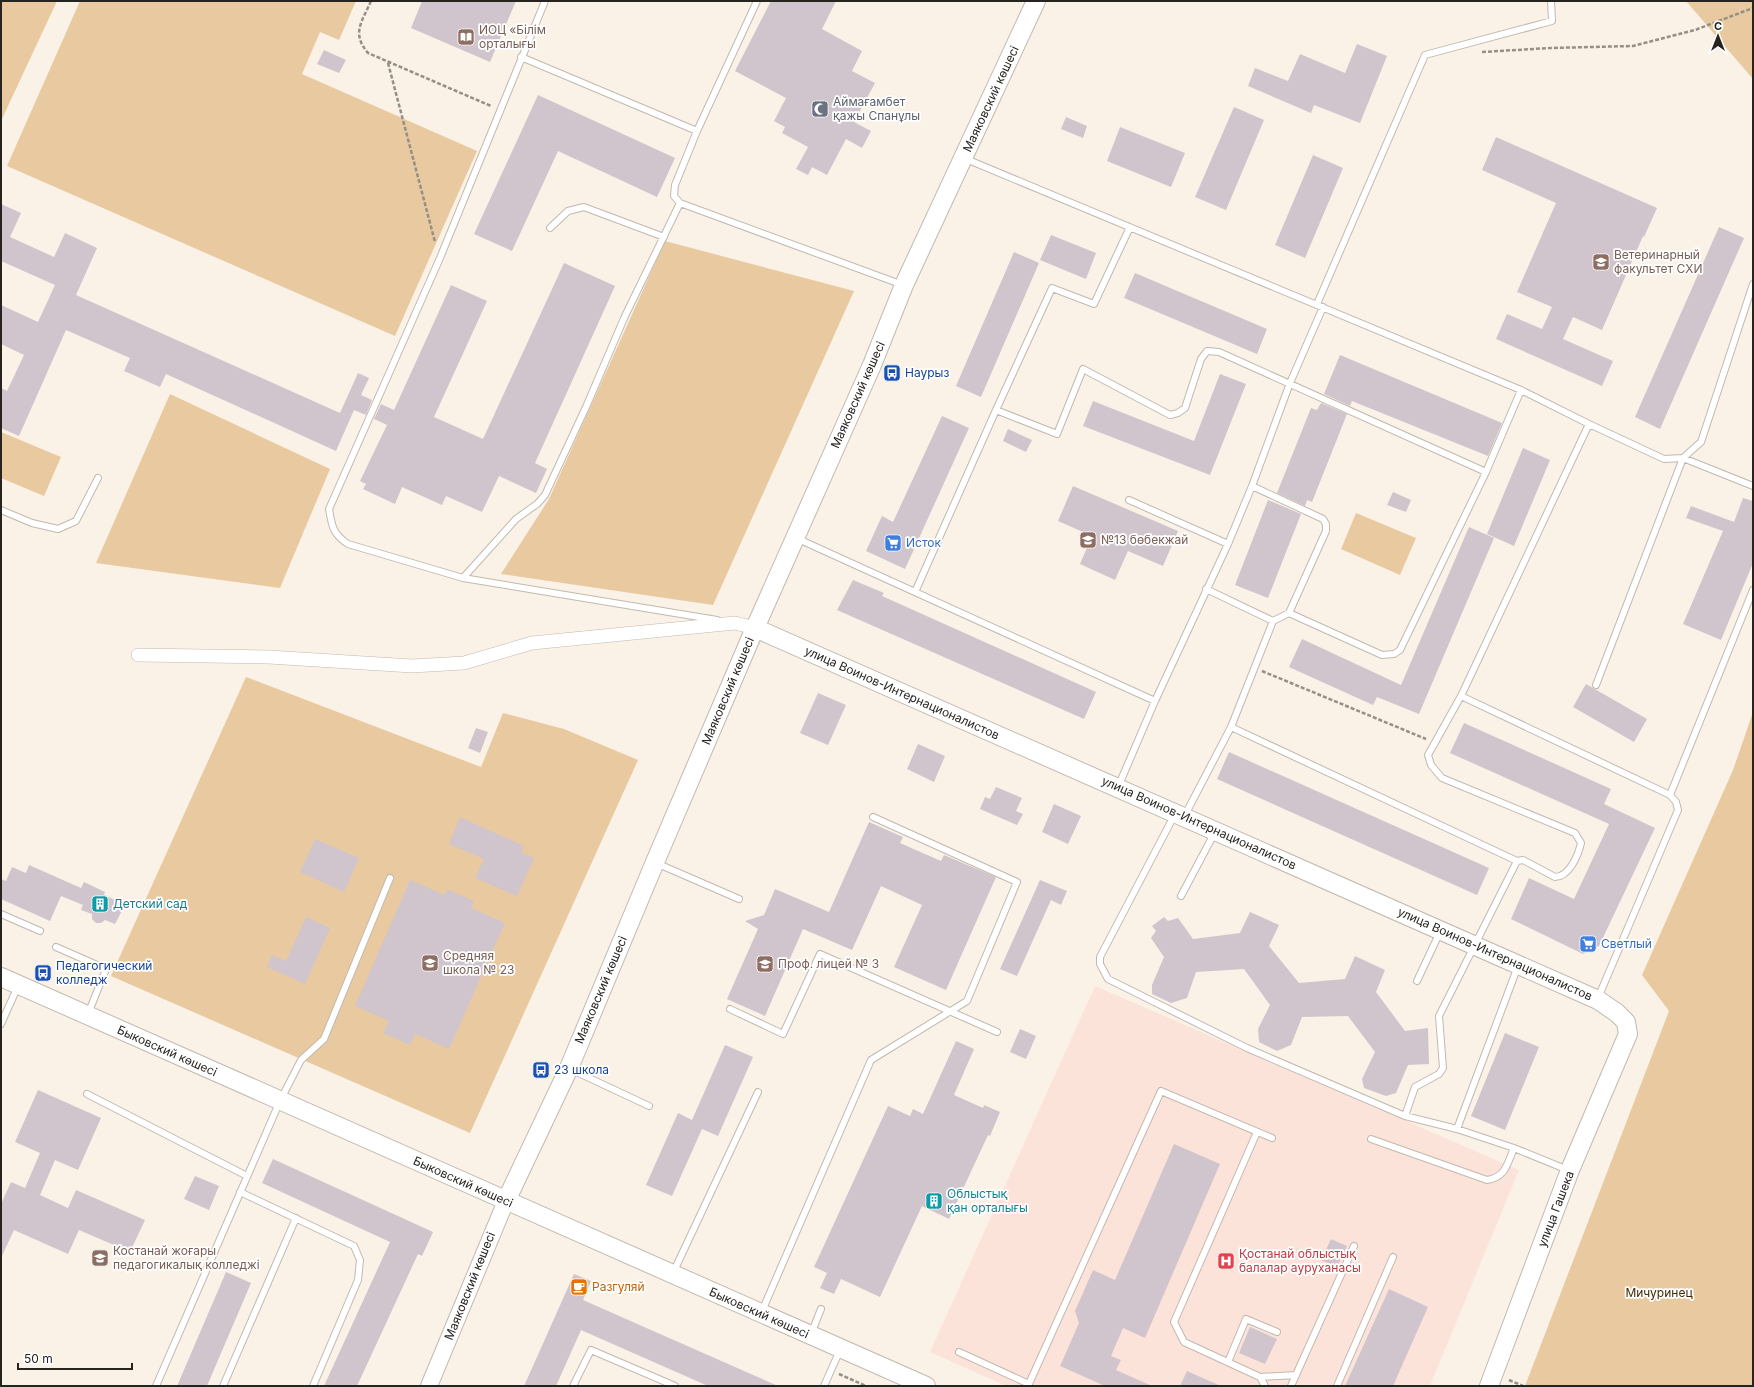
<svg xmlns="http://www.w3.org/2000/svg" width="1754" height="1387" font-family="Inter,sans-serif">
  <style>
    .medical { fill: #fce3da }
    .green { fill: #e9c99f }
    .building { fill: #d0c5cd }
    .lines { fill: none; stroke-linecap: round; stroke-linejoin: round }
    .service-casing { stroke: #c1b9af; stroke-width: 8 }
    .minor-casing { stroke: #c1b9af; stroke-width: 14 }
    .tertiary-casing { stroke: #c1b9af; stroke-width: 18 }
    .secondary-casing { stroke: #c1b9af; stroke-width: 20 }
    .path { stroke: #948f87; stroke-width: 2.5; stroke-dasharray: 4 2; stroke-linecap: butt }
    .service { stroke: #fff; stroke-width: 6 }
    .minor { stroke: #fff; stroke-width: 13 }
    .tertiary { stroke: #fff; stroke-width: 16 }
    .secondary { stroke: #fff; stroke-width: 18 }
    .labels { text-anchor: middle; stroke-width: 3.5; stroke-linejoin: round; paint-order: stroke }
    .education-label { font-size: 12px; fill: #785e54; stroke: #fff; text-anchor: start }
    .street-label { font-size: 12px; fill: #272420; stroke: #fff }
    .worship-label { font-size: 12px; fill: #5b616d; stroke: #fff; text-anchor: start }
    .transit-label { font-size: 12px; fill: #164399; stroke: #fff; text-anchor: start }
    .shop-label { font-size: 12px; fill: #366cbe; stroke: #fff; text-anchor: start }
    .culture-label { font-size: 12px; fill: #0d838f; stroke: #fff; text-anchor: start }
    .health-label { font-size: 12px; fill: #be3a42; stroke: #fff; text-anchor: start }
    .food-label { font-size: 12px; fill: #c56008; stroke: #fff; text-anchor: start }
    .park-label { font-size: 12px; fill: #402700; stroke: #fff }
  </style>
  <rect width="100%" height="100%" fill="#faf2e7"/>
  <path class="medical" d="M1095,986l424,184 -89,216h-424l-76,-34z"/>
  <path class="green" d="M1,1h56l-56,120z
    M80,1h276l-17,39 -19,-8 -18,42 175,77 -82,185 -388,-170z
    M1686,1h67v78z
    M665,241l189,50 -141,314 -212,-31 48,-75z
    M170,394l160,75 -50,119 -184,-25z
    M1,432l60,25 -17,39 -43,-18z
    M1356,513l60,25 -16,37 -59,-26z
    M246,677l235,90 22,-54 61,16 74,31 -168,373 -359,-157z
    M1753,712v674h-228l144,-375 -27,-36 91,-205z"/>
  <path class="building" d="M422,1h94l-26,61 -79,-34z
    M771,1h65l-14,28 40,22 -10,20 23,12 -21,39 17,9 -9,17 -16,-9 -19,36 -15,-8 -4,8 -12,-6 12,-22 -26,-14 3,-6 -11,-6 12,-23 -51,-27z
    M1357,44l30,12 -27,67 -46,-18 -3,8 -63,-27 7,-18 33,13 12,-27 45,19z
    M324,50l22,10 -7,13 -22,-9z
    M538,95l137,63 -18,39 -99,-46 -46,100 -38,-17z
    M1234,107l30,13 -38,90 -31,-13z
    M1066,117l21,9 -4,12 -22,-9z
    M1120,127l65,26 -14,34 -64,-26z
    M1496,137l161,71 -13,29 -1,-1 -41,94 -29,-13 -10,22 50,22 -11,25 -106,-47 11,-25 35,15 10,-22 -35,-15 39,-89 -74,-33z
    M1313,155l30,13 -38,90 -30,-13z
    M1,204l20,9 -11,24 44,20 11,-24 32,15 -21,47 264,118 18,-40 11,5 -8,17 11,5 -6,15 -12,-5 -18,41 -170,-77 -6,13 -36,-16 6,-13 -64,-28 -47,106 -18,-8v-40l6,3 17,-36 -23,-11v-39l37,17 17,-37 -54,-24z
    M1719,227l25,11 -84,191 -25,-12z
    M1051,235l45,18 -10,26 -46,-19z
    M1014,252l25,11 -58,134 -25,-11z
    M564,263l51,23 -80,177 12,6 -11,24 -37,-17 -17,36 -36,-16 -4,9 -40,-18 -7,17 -32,-15 3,-5 -6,-3 27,-56 -13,-6 7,-15 13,6 57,-125 36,16 -53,116 49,22z
    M1135,273l132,56 -10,25 -133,-56z
    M1340,355l162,68 -14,33 -136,-55 -2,5 -26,-12z
    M1220,374l26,10 -36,91 -127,-49 10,-25 101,40z
    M1321,403l26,11 -35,88 -5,-2 -2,6 -28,-13 34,-85 6,2z
    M942,416l27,12 -64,141 -39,-18 16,-35 11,6z
    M1008,429l24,11 -6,12 -23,-11z
    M1523,448l27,12 -36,86 -27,-12z
    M1073,486l105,45 -15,35 -35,-15 -13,29 -35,-16 12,-28 -34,-15z
    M1393,492l18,8 -5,12 -19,-7z
    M1743,498l10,3v62l-32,77 -38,-16 40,-93 -37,-13 5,-12 43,16z
    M1268,500l33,14 -33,84 -33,-13z
    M1469,527l25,11 -75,176 -42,-17 -4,8 -84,-38 13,-28 99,46z
    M853,580l31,13 -2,3 214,96 -12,27 -247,-109z
    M1586,684l61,35 -13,23 -61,-35z
    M818,693l28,12 -18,40 -28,-12z
    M1464,723l147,66 -7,15 51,24 -56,118 -16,8 -72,-35 18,-41 45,21 35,-75 -159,-71z
    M476,728l12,4 -8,21 -12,-5z
    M918,744l27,12 -11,26 -27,-13z
    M1229,752l260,116 -12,27 -260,-116z
    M996,787l26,11 -6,13 7,3 -6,11 -37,-16 5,-12 5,2z
    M1054,804l27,12 -13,28 -26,-12z
    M460,817l64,29 -3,6 13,6 -17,38 -42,-18 9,-19 -35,-15z
    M869,822l34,15 -3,6 41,18 3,-6 52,22 -50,113 -52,-23 28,-62 -41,-19 -29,64 -49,-21 -38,87 -38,-17 31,-70 -13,-8 19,-6 11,-26 54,23z
    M315,839l44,19 -15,34 -44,-20z
    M29,865l52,23 3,-6 21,10 -1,3 21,10 -10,19 -10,-4 -4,3h-5l-4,-4v-5l-11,-4 2,-5 -22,-9 -11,25 -49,-22v-20l5,2 6,-14 14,6z
    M410,880l35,15 2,-6 27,12 -3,7 34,15 -56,126 -34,-15 -5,11 -27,-12 6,-12 -34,-15z
    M1040,880l27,11 -6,14 -10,-5 -34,76 -17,-7z
    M1250,912l29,13 -10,21 30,37 46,-4 10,-23 30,14 -9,22 29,39 23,-3 1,36 -21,1 -12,28 -10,3 -22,-8 -2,-9 13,-27 -27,-36 -46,1 -11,28 -14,6 -18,-9 -1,-13 12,-24 -26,-36 -48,3 -9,26 -16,5 -19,-9v-9l12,-28 -13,-19 5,-7 -4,-5 12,-9 4,4 10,-3 15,21 47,-6z
    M306,917l24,11 -25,56 -38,-17 5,-12 14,6z
    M1020,1029l16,7 -10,23 -16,-7z
    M1505,1033l34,14 -34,83 -34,-14z
    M956,1041l18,8 -20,46 29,13 1,-3 16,7 -10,24 -2,-1 -39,84 -27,-13 -42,91 -39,-18 -7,15 -14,-6 7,-15 -13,-6 74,-161 22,10 3,-7 10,5z
    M725,1045l28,12 -35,79 -16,-7 -30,67 -26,-11 32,-72 14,7z
    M38,1090l63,28 -23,52 -23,-10 -15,35 28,13 8,-18 69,30 -15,32 -51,-22 -11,24 -54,-24 -13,28v-54l10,-22 14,6 15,-35 -25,-11z
    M1174,1144l46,20 -75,174 -22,-10 -12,28 10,4 -5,10 36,16h-47l-45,-20 19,-43 -4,-12 18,-41 22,10z
    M273,1159l160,73 -11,24 -4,-2 -61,132h-33l66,-144 -128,-59z
    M195,1176l24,10 -10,24 -25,-11z
    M1331,1239l16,7 -10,21 -16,-7z
    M226,1272l25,11 -44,103h-30z
    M574,1274l17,7 -8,19 195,86h-70l-127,-56 -25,56h-32z
    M1389,1289l39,18 -35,79h-48z
    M1250,1327l27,12 -12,25 -26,-11z
    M1187,1371l34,15h-41z"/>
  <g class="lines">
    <defs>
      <path id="service" d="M545,1l-105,257 -111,251c3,18 4,25 19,35l115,34 254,42
        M757,1l-60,130 -22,54 -1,11 6,7 223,82
        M521,57l176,74
        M966,159l555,231 68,34 75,35 19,-1 70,28
        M1130,227l-36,77 -42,-16 -56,122 61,24 26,-65 87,46 8,-2 7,-5 16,-49 6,-8 12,1 267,120
        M550,228l18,-17 16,-4 80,30
        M1317,304l108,-249 127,-34 -1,-20
        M1252,486l71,33 3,5v7l-37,82
        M1129,500l99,44
        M1,510l31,13 26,6 18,-8 22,-43
        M796,538l359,163
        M463,578l53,-59 21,-15 8,-9 41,-88 39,-91 55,-113
        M1206,589l67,32
        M915,592l81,-182
        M1596,685l87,-227 18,-16 52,-158
        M1461,696l209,99 6,7 2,8 -80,188
        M1231,727l286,134
        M1118,787l37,-86 73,-157 24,-58 38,-103 33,-76
        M1670,795l83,-205
        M1175,814l-75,143v7l8,15 139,69 158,68 52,13 57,19 54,22
        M1185,815l46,-88 42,-106 16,-8 93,42 12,-1 6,-4 86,-178 35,-82
        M656,863l83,36
        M1181,896l34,-64
        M1,914l39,17
        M56,947l50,22 -18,45
        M1417,981l23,-49
        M730,1009l53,25 37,-80 177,78
        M1,1024l17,-38
        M570,1069l79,37
        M87,1094l160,82
        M1405,1116l10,-29 24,-13 4,-6 -4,-52 76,-151 2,-4 6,-1 32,17c14,0 23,-21 26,-34l-6,-10 -133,-55 -11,-13 -3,-10 33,-59 128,-272
        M1457,1129l61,-163
        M1257,1132l-83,190 10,20 76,35 5,9
        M1371,1139l116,41c19,-3 20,-16 27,-32
        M240,1192l114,54 6,14 -2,20 -45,106
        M673,1273l85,-181
        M762,1311l109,-251 96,-59 50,-119 -144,-65
        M811,1334l10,-25
        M959,1352l70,32
        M1228,1362l18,-43 31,13
        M1260,1377l36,-2
        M156,1386l124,-285 21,-41 23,-21 66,-161
        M223,1386l73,-168
        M573,1386l18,-36 84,36
        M824,1386l16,-36
        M1028,1386l133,-295 111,47
        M1291,1386l63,-140
        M1337,1386l56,-129"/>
      <path id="minor" d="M138,655l131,2 143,9 52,-3 68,-20 203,-20 20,5"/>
      <path id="tertiary" d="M429,1386l77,-185"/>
      <path id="secondary" d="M755,628l843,372 19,13 9,9 2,12 -58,136 -81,216
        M1,977l925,409
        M506,1201l63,-133 86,-206 100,-234 117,-263 32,-80 132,-284"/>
    </defs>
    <use href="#service" class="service-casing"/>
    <use href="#minor" class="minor-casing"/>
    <use href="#tertiary" class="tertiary-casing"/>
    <use href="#secondary" class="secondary-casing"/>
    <path class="path" d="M371,1c-9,21 -20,32 -3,52l123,53
      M1482,52l68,-4 83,-2 62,-16 58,-22
      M388,63l47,179
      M1262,671l164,68
      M839,1374l27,12
      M1509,1380l14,6"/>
    <use href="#service" class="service"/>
    <use href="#minor" class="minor"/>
    <use href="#tertiary" class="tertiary"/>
    <use href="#secondary" class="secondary"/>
  </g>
  <defs>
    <symbol id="library-square" viewBox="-11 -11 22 22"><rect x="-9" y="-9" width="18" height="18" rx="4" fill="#8d6e63" stroke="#fff"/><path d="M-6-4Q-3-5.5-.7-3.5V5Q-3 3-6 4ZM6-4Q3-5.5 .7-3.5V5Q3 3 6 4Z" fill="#fff"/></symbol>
    <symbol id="mosque-square" viewBox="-11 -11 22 22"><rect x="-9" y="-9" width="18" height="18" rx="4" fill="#6b7280" stroke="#fff"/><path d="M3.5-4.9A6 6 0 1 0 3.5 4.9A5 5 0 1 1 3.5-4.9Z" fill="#fff"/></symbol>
    <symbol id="university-square" viewBox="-11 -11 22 22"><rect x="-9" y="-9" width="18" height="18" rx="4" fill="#8d6e63" stroke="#fff"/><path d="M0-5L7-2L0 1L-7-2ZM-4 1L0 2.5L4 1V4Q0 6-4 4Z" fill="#fff"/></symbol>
    <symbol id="bus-square" viewBox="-11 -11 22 22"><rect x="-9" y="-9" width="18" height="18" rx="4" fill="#1a4fb4" stroke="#fff"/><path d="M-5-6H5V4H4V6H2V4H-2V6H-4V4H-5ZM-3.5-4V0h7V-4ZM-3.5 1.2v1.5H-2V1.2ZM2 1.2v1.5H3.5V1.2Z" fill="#fff"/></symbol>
    <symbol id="school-square" viewBox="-11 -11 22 22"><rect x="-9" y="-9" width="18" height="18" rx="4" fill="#8d6e63" stroke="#fff"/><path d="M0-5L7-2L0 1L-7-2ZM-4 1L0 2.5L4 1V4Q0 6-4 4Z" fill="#fff"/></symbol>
    <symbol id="supermarket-square" viewBox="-11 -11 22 22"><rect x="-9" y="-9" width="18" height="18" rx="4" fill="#3f7fe0" stroke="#fff"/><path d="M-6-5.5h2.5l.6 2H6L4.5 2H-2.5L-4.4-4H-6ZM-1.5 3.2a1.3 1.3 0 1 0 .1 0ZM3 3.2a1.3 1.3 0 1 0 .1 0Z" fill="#fff"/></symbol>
    <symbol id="building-square" viewBox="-11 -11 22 22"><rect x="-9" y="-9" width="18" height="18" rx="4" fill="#0f9aa8" stroke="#fff"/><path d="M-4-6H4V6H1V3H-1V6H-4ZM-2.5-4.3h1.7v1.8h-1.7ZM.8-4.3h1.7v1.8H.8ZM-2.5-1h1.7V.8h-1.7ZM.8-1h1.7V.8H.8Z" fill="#fff"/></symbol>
    <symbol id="hospital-square" viewBox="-11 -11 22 22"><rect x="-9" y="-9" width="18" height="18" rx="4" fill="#e0444e" stroke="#fff"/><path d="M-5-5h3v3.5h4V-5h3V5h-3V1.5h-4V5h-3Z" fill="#fff"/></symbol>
    <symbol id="cafe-square" viewBox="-11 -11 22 22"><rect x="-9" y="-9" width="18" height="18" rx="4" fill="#e8710a" stroke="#fff"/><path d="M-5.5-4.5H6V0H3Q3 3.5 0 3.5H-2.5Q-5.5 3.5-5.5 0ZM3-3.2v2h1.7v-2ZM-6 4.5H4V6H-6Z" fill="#fff"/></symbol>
  </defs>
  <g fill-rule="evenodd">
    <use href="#library-square" x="456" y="27" width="20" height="20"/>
    <use href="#mosque-square" x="810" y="99" width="20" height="20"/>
    <use href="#university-square" x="1591" y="252" width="20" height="20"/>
    <use href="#bus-square" x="882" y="363" width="20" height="20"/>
    <use href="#school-square" x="1078" y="530" width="20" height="20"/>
    <use href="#supermarket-square" x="883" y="533" width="20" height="20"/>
    <use href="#building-square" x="90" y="894" width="20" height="20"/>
    <use href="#supermarket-square" x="1578" y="934" width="20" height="20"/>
    <use href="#school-square" x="420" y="953" width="20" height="20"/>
    <use href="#university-square" x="755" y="954" width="20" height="20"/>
    <use href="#bus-square" x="33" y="963" width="20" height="20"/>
    <use href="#bus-square" x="531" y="1060" width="20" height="20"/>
    <use href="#building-square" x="924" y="1191" width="20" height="20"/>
    <use href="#university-square" x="90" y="1248" width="20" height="20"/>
    <use href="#hospital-square" x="1216" y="1251" width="20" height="20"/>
    <use href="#cafe-square" x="569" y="1277" width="20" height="20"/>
  </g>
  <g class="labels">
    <g class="education-label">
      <text x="479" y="34">ИОЦ «Білім<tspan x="479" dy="14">орталығы</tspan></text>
      <text x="1614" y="259">Ветеринарный<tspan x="1614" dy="14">факультет СХИ</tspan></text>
      <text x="1101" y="544">№13 бөбекжай</text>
      <text x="443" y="960">Средняя<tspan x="443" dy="14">школа № 23</tspan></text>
      <text x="778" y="968">Проф. лицей № 3</text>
      <text x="113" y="1255">Костанай жоғары<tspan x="113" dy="14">педагогикалық колледжі</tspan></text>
    </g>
    <g class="street-label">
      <text transform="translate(991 99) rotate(-65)" y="4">Маяковский көшесі</text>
      <text transform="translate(858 395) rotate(-66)" y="4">Маяковский көшесі</text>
      <text transform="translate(728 691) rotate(-67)" y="4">Маяковский көшесі</text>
      <text transform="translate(902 693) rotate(24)" y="4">улица Воинов-Интернационалистов</text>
      <text transform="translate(1199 823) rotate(24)" y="4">улица Воинов-Интернационалистов</text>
      <text transform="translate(1495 954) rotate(24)" y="4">улица Воинов-Интернационалистов</text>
      <text transform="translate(601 990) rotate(-67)" y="4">Маяковский көшесі</text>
      <text transform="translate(167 1051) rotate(24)" y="4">Быковский көшесі</text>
      <text transform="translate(463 1182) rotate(24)" y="4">Быковский көшесі</text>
      <text transform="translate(1556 1209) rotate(-69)" y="4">улица Гашека</text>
      <text transform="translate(470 1286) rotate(-68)" y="4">Маяковский көшесі</text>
      <text transform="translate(759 1313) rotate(24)" y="4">Быковский көшесі</text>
    </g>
    <g class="worship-label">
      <text x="833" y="106">Аймағамбет<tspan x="833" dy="14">қажы Спанұлы</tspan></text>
    </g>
    <g class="transit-label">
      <text x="905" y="377">Наурыз</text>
      <text x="56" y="970">Педагогический<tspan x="56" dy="14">колледж</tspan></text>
      <text x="554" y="1074">23 школа</text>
    </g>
    <g class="shop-label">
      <text x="906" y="547">Исток</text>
      <text x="1601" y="948">Светлый</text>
    </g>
    <g class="culture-label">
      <text x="113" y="908">Детский сад</text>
      <text x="947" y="1198">Облыстық<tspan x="947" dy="14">қан орталығы</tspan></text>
    </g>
    <g class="health-label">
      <text x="1239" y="1258">Қостанай облыстық<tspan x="1239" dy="14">балалар ауруханасы</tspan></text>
    </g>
    <g class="food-label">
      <text x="592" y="1291">Разгуляй</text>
    </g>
    <g class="park-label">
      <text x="1659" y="1297">Мичуринец</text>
    </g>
  </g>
  <rect width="1754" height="1387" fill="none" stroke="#272420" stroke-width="4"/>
  <g transform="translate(1718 36)" stroke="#ffffff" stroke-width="3" paint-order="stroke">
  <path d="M0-3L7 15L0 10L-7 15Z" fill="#272420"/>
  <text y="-6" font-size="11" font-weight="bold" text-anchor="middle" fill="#272420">С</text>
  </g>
  <path d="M18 1363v6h114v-6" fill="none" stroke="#272420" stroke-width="2"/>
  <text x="24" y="1363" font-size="12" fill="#272420" stroke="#ffffff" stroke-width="3" paint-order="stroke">50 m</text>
</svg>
